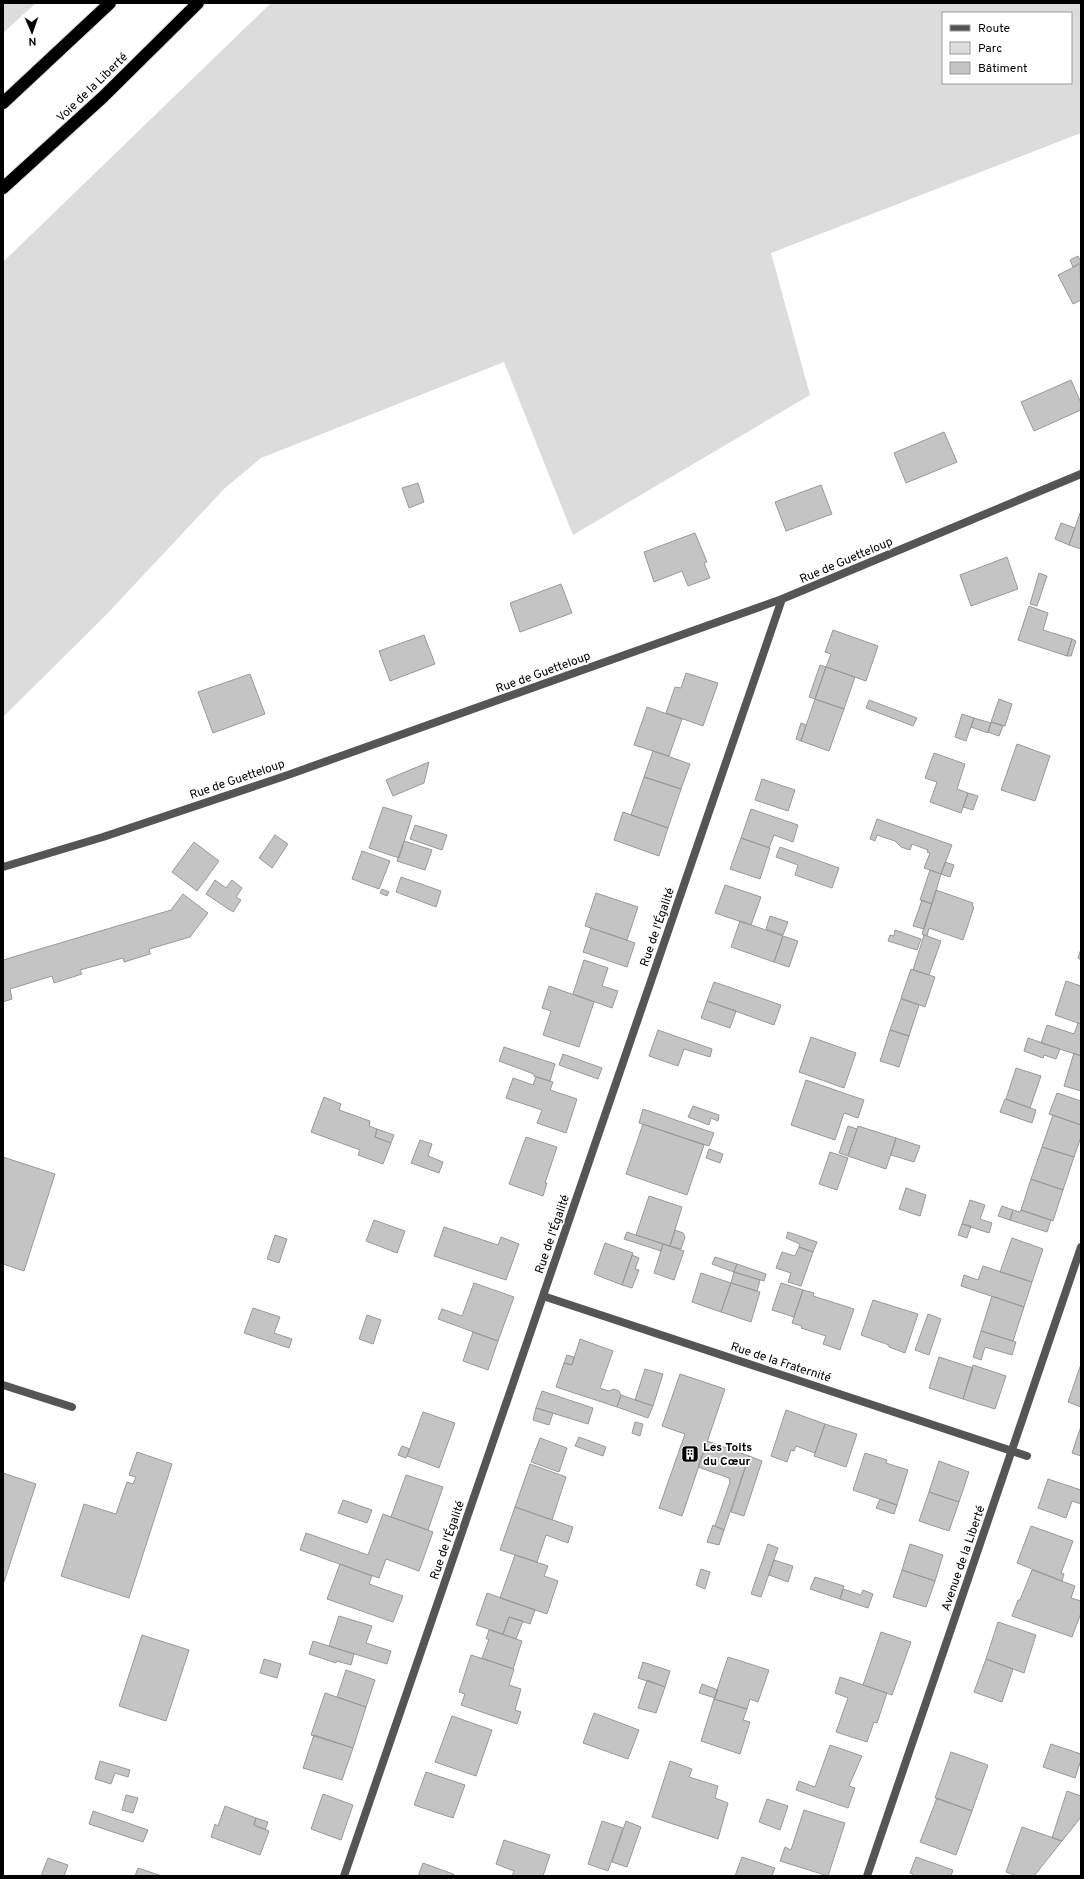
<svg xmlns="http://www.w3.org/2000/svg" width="1084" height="1879" font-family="Overpass,sans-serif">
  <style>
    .green { fill: #dcdcdc; fill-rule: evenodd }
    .building { fill: #c4c4c4; stroke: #999 }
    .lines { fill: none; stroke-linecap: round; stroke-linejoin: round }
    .highway-casing { stroke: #dbdbdb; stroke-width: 14 }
    .street { stroke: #555; stroke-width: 8 }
    .highway { stroke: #000; stroke-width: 12 }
    .labels { text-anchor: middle; stroke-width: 3.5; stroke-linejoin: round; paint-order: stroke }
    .street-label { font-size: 12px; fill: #000; stroke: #fff }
    .poi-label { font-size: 12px; font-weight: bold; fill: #000; stroke: #fff; text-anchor: start }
  </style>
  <rect width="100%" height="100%" fill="#fff"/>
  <path class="green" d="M3,3h33l-33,30z
    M271,3h810v130l-310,120 39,142 -237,140 -69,-173 -243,96 -36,30 -120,128 -102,101v-455zM943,13h128v70h-128z"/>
  <path class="building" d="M1078,256l3,6 -8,5 -3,-7z
    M1080,264l1,36 -8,4 -15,-29z
    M1071,380l10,23v7l-47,21 -13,-29z
    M944,432l13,30 -51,21 -12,-30z
    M418,483l6,19 -15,6 -7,-20z
    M821,485l11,29 -46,17 -11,-29z
    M1080,513l1,1v35l-12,-4z
    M1061,523l14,5 -6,17 -14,-6z
    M695,533l12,29 -3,1 6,15 -22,8 -6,-15 -28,11 -10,-30z
    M1007,557l11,32 -47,17 -11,-31z
    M1039,573l8,3 -10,30 -7,-2z
    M561,584l11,29 -52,19 -10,-29z
    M1029,606l19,7 -5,17 29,9 -5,17 -49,-16z
    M833,630l45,16 -12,35 -40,-14 5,-13 -6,-2z
    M424,635l11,29 -45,17 -11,-30z
    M1072,639l4,2 -5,15h-4z
    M820,665l6,2 -11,32 -6,-2z
    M826,667l29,10 -11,32 -29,-10z
    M686,673l32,10 -15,43 -37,-13 9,-26 6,1z
    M250,674l15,40 -52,19 -15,-41z
    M815,699l29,10 -15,42 -28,-10z
    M999,699l13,5 -7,22 -14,-4z
    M869,700l48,18 -4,8 -47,-18z
    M647,707l35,12 -13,37 -35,-11z
    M962,714l12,4 -8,23 -11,-4z
    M974,718l17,5 -3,10 -17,-6z
    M991,722l12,4 -4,10 -11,-4z
    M801,723l5,2 -5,16 -5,-2z
    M1017,744l33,12 -15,45 -34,-11z
    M653,751l37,13 -9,25 -37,-12z
    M934,753l31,11 -8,25 11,4 -7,20 -31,-11 7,-20 -12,-4z
    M429,762l-5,21 -31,13 -7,-16z
    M644,777l37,12 -13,39 -37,-13z
    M762,779l33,11 -7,21 -33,-11z
    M968,793l10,3 -5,14 -10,-3z
    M383,807l29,9 -13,42 -30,-10z
    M751,809l47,16 -5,17 -19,-7 -5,13 -28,-10z
    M623,812l45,16 -9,28 -45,-16z
    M877,819l75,26 -11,29 -17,-6 6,-15 -3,-1 1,-2 -16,-6 -2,6 -9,-3 -6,-6 -18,-6 -2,6 -5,-2z
    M415,825l32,10 -5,15 -32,-11z
    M275,835l13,9 -16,24 -13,-10z
    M741,838l29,10 -10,31 -30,-10z
    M404,841l28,9 -7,20 -28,-9z
    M194,842l25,19 -22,30 -25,-19z
    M780,847l59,21 -7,20 -37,-13 3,-10 -22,-8z
    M362,851l28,10 -11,28 -27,-10z
    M945,862l9,3 -4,12 -9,-3z
    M930,870l11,4 -9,30 -12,-4z
    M401,877l40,14 -5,16 -40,-15z
    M215,880l11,8 6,-8 10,8 -6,9 5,3 -8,12 -27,-18z
    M725,885l36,12 -10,28 -36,-12z
    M382,889l7,3 -2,4 -7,-3z
    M936,890l37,13 -1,3 2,1 -11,33 -34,-12 -2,8 -5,-2z
    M596,893l42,14 -11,33 -42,-14z
    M183,894l25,19 -18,24 -41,12 1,5 -26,8 -1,-4 -43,12 2,4 -28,9 -2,-7 -42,13 2,10 -9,3v-42l168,-50z
    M922,900l10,4 -8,25 -11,-3z
    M770,916l18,6 -5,13 -17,-6z
    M740,921l43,15 -9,26 -43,-15z
    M591,928l44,15 -8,24 -44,-15z
    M895,930l26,9 -4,11 -29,-9 2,-6 4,1z
    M924,935l17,6 -12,34 -16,-5z
    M783,936l15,5 -9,26 -15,-5z
    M1081,949v11l-3,-2z
    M584,960l24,8 -6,18 16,5 -6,17 -39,-14z
    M911,969l24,8 -10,30 -24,-9z
    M1066,981l15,5v38l-26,-9z
    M714,982l67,23 -7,20 -67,-24z
    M549,986l45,16 -15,45 -36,-12 8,-24 -9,-3z
    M901,999l18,6 -10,31 -19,-6z
    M707,1001l29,10 -6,17 -29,-10z
    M1078,1023l3,1v32l-40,-13 6,-18 27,9z
    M658,1030l54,19 -2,8 -26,-8 -6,17 -29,-10z
    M890,1030l19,6 -10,31 -19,-6z
    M811,1037l45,16 -12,35 -45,-16z
    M1028,1038l32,11 -4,10 -12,-4 -1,3 -19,-7z
    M504,1047l51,17 -5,17 -16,-5v-2l-35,-13z
    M1074,1053l7,3v35l-17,-5z
    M563,1054l39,14 -4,11 -39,-14z
    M1016,1068l25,8 -11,32 -24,-9z
    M536,1077l17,5 -3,8 27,9 -11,34 -29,-10 5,-13 -36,-12 7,-20 20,7z
    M806,1080l58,20 -6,18 -14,-5 -9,27 -44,-15z
    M1057,1093l24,8v24l-32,-11z
    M324,1097l17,7 -2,6 31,11 -1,5 8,3 -2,8 16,6 -8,21 -25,-9 2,-5 -49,-18z
    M1005,1099l31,11 -4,13 -32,-11z
    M693,1106l26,9 -1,6 -7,-3 -2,7 -21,-8z
    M643,1109l71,24 -5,13 -70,-23z
    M1053,1115l28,10v12l-7,20 -32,-10z
    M643,1124l61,21 -17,50 -61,-21z
    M848,1126l9,3 -9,27 -9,-3z
    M858,1126l38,12 -10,31 -38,-13z
    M377,1129l17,6 -3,8 -16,-6z
    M526,1137l31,10 -12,36h2l-4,13 -34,-12z
    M896,1138l24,8 -6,16 -23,-7z
    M420,1140l12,4 -4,12 15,6 -4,11 -28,-10z
    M1042,1147l32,10 -11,33 -32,-11z
    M709,1149l14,5 -3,9 -14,-5z
    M830,1152l18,6 -11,32 -18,-6z
    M3,1157l52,17 -31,97 -21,-7z
    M1031,1179l32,11 -10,31 -32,-11z
    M906,1188l20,7 -6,21 -21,-7z
    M649,1196l33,11 -12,39 -34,-11z
    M970,1200l15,5 -5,14 12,4 -3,10 -27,-9z
    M1002,1206l11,4 -3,10 -12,-4z
    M1013,1210l7,2 1,-2 30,10 -4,12 -37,-12z
    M374,1220l31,11 -8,22 -31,-12z
    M962,1224l9,2 -4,12 -9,-3z
    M444,1227l54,18 3,-8 18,7 -13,36 -72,-24z
    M675,1230l8,3 2,4 -4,12 -11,-3z
    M627,1232l36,12 -2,7 -37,-12z
    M788,1232l29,10 -4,10 -14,-5 1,-3 -14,-6z
    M275,1235l12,4 -8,24 -12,-4z
    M1012,1238l31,11 -11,33 -32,-10z
    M605,1243l28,10 -11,32 -28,-11z
    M663,1244l21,7 -10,29 -20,-7z
    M799,1247l14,5 -12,34 -13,-4 3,-9 -15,-5 6,-16 13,4z
    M632,1255l7,3 -4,11 4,1 -7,18 -10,-3z
    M715,1257l22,7 -3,8 -22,-8z
    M737,1264l29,10 -2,7 -30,-9z
    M983,1266l49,16 -8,25 -63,-21 3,-11 14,5z
    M734,1272l26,8 -3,11 -26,-8z
    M701,1273l30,10 -10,29 -29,-10z
    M474,1283l40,14 -16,44 -60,-22 4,-10 20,7z
    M731,1283l29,9 -9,30 -30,-10z
    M781,1283l22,7 -9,27 -22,-7z
    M803,1290l11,3 -1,3 41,13 -14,41 -17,-6 3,-8 -25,-8 1,-2 -10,-3z
    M992,1296l32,11 -11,34 -32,-10z
    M873,1300l45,14 -13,39 -16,-6v-2l-28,-10z
    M253,1308l27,9 -6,16 18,6 -3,9 -45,-15z
    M928,1314l13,5 -12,36 -14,-5z
    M367,1315l14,5 -8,24 -14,-5z
    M981,1331l35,11 -4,13 -27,-8 -4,13 -8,-3z
    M473,1332l25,9 -10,29 -25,-9z
    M580,1339l33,12 -13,37 9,3 5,-2 5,2 2,4 -4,12 -61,-20 8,-24 8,2z
    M567,1355l7,2 -2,8 -8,-2z
    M939,1357l34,11 -10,31 -34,-11z
    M1081,1364v43l-13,-5z
    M973,1365l33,11 -11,33 -32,-10z
    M645,1369l18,5 -10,32 -18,-6z
    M680,1374l45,15 -43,127 -23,-8 26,-74 -23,-8z
    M542,1391l51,17 -5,16 -52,-16z
    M621,1395l32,11 -5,12 -31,-11z
    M536,1408l17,5 -4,12 -16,-5z
    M786,1410l39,14 -10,29 -19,-7 -2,5 -3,-1 -4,12 -16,-6z
    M423,1412l32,11 -16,45 -32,-12z
    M635,1422l8,2 -3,12 -8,-3z
    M825,1424l32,10 -11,33 -32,-11z
    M1081,1426v30l-9,-3z
    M579,1437l27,10 -3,9 -28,-10z
    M540,1438l27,10 -8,24 -28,-10z
    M707,1441l42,15 -25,74 -9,-4 15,-44 -1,-4 -31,-11z
    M402,1446l8,3 -4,9 -8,-3z
    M137,1452l35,12 -43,134 -68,-22 23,-72 32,10 11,-32 6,2 3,-7 -7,-2z
    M865,1453l22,7 -1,3 22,7 -11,35 -44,-15z
    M749,1456l13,5 -18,55 -13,-4z
    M939,1461l30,11 -10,30 -30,-10z
    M530,1464l36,13 -14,43 -37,-13z
    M3,1473l33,11 -33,101z
    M406,1475l37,12 -15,43 -37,-13z
    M1048,1479l33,11v14l-9,-3 -6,17 -28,-10z
    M929,1492l30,10 -10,29 -30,-10z
    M880,1499l17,6 -3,9 -18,-6z
    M343,1500l29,10 -5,13 -29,-10z
    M515,1507l58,20 -5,16 -22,-8 -9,27 -37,-12z
    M383,1514l50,18 -14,39 -33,-12 -7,19 -79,-28 6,-17 62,22z
    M713,1525l11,5 -5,15 -12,-3z
    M1031,1526l42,15 -12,32 3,1 -2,7 -45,-18z
    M768,1544l10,4 -17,49 -10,-3z
    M910,1544l33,11 -8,26 -33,-11z
    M515,1555l33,11 -4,10 14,5 -11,33 -47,-16z
    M774,1560l19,6 -5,16 -19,-7z
    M340,1564l32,12 -3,8 34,12 -10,26 -66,-23z
    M701,1569l9,3 -5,17 -9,-4z
    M902,1570l33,11 -9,26 -33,-10z
    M1032,1570l43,16 -4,12 10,3v12l-9,24 -60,-21 6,-16h2z
    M815,1577l29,9 -4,13 -30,-10z
    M843,1589l18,6 2,-5 10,4 -5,14 -28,-9z
    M487,1593l48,17 -5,14 -21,-7 -6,17 -27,-9z
    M339,1616l33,10 -6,17 25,8 -4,13 -58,-18z
    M509,1617l14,4 -7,18 -13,-5z
    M998,1622l38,13 -12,38 -38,-14z
    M489,1630l33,11 -9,28 -31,-11 7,-19h-3z
    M881,1632l30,10 -19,53 -29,-10z
    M142,1635l47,15 -23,71 -47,-15z
    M313,1641l41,13 -3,11 -14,-4 -1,2 -27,-9z
    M471,1655l43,14 -5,16 12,4 -6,21 6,2 -4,12 -56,-19 4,-11 -6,-2z
    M728,1657l41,13 -11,32 -8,-3 -3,10 -33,-10z
    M264,1659l17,5 -4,14 -17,-5z
    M986,1659l27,10 -11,33 -28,-10z
    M643,1662l27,9 -5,16 -27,-9z
    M346,1670l29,10 -9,27 -29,-10z
    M840,1677l47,16 -10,30 -3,-1 -7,20 -31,-10 12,-34 -13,-5z
    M647,1680l18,7 -9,26 -18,-5z
    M702,1684l16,6 -3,8 -16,-5z
    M325,1693l41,14 -13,41 -42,-13z
    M714,1699l33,10 -4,11 7,2 -10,32 -39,-13z
    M594,1713l45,17 -11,29 -45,-16z
    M452,1716l40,14 -16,46 -41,-14z
    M314,1735l39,13 -11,32 -39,-12z
    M1051,1744l30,10v6l-6,18 -32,-11z
    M830,1745l32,11 -13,30 6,2 -7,20 -52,-18 3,-9 16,6z
    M951,1752l37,13 -16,46 -37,-13z
    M100,1761l30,9 -2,7 -13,-4 -4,11 -16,-5z
    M670,1761l22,8 -3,8 29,9 -3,12 13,5 -10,36 -66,-22z
    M426,1772l39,13 -12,33 -39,-13z
    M1067,1791l14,5v21l-19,24 -10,-3z
    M323,1794l30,11 -12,35 -30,-11z
    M126,1795l12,3 -5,15 -11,-3z
    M937,1798l35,13 -16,44 -36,-13z
    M767,1799l21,7 -8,24 -21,-8z
    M225,1806l31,12 -2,7 15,6 -9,24 -49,-18 4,-13 3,2z
    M804,1810l41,13 -17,53 -48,-15 5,-14 6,3z
    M93,1811l55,19 -5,12 -54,-18z
    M256,1818l12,4 -3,8 -11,-5z
    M602,1821l21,7 -15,43 -20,-7z
    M626,1821l15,6 -14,40 -15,-5z
    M1022,1827l40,14 -28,35h-17l-11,-4z
    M504,1840l46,15 -7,21h-31l2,-5 -18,-7z
    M742,1857l33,11 -3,8h-37z
    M916,1857l37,13 -2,6h-39l1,-2 -3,-1z
    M48,1858l20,7 -4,11h-23z
    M423,1863l30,11 3,2h-38z
    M138,1868l24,8h-27z"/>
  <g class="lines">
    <defs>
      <path id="highway" d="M3,103l107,-100
        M3,188l100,-91 95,-94"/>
    </defs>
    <use href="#highway" class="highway-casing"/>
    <path class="street" d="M3,867l100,-30 182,-61 497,-177 299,-125
      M543,1296l484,160
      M3,1385l69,22
      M344,1876l438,-1277
      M867,1876l214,-629"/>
    <use href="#highway" class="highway"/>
  </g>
  <defs>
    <symbol id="building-square" viewBox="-11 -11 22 22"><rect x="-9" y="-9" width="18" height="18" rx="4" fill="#000" stroke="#fff"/><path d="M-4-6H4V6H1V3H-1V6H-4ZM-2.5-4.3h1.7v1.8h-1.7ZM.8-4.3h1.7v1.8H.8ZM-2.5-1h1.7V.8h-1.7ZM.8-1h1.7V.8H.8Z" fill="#fff"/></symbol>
  </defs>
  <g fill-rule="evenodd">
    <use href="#building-square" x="680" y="1444" width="20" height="20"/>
  </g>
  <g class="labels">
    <g class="street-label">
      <text transform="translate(92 87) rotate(-44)" y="4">Voie de la Liberté</text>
      <text transform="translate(846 560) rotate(-23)" y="4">Rue de Guetteloup</text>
      <text transform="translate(543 672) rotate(-20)" y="4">Rue de Guetteloup</text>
      <text transform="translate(237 779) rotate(-19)" y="4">Rue de Guetteloup</text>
      <text transform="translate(657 927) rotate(-71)" y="4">Rue de l'Égalité</text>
      <text transform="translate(552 1234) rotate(-71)" y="4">Rue de l'Égalité</text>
      <text transform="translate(781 1362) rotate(18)" y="4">Rue de la Fraternité</text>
      <text transform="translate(447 1540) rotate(-71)" y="4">Rue de l'Égalité</text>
      <text transform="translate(963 1558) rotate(-71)" y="4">Avenue de la Liberté</text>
    </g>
    <g class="poi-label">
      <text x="703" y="1451">Les Toits<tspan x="703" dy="14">du Cœur</tspan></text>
    </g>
  </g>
  <rect width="1084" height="1879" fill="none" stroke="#000000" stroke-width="8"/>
  <rect x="942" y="12" width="130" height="72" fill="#ffffff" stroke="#999999"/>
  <rect x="950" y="25" width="20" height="6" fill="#555555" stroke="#999999"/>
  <text x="978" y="32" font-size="12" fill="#000000">Route</text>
  <rect x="950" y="42" width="20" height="12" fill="#dcdcdc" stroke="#999999"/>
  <text x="978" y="52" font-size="12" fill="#000000">Parc</text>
  <rect x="950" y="62" width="20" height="12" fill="#c4c4c4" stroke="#999999"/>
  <text x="978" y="72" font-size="12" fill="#000000">Bâtiment</text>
  <g transform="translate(32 32) rotate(178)" stroke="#ffffff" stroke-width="3" paint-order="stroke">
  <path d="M0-3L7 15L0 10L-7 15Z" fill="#000000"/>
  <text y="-6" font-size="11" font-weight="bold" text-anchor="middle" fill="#000000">N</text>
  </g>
</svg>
